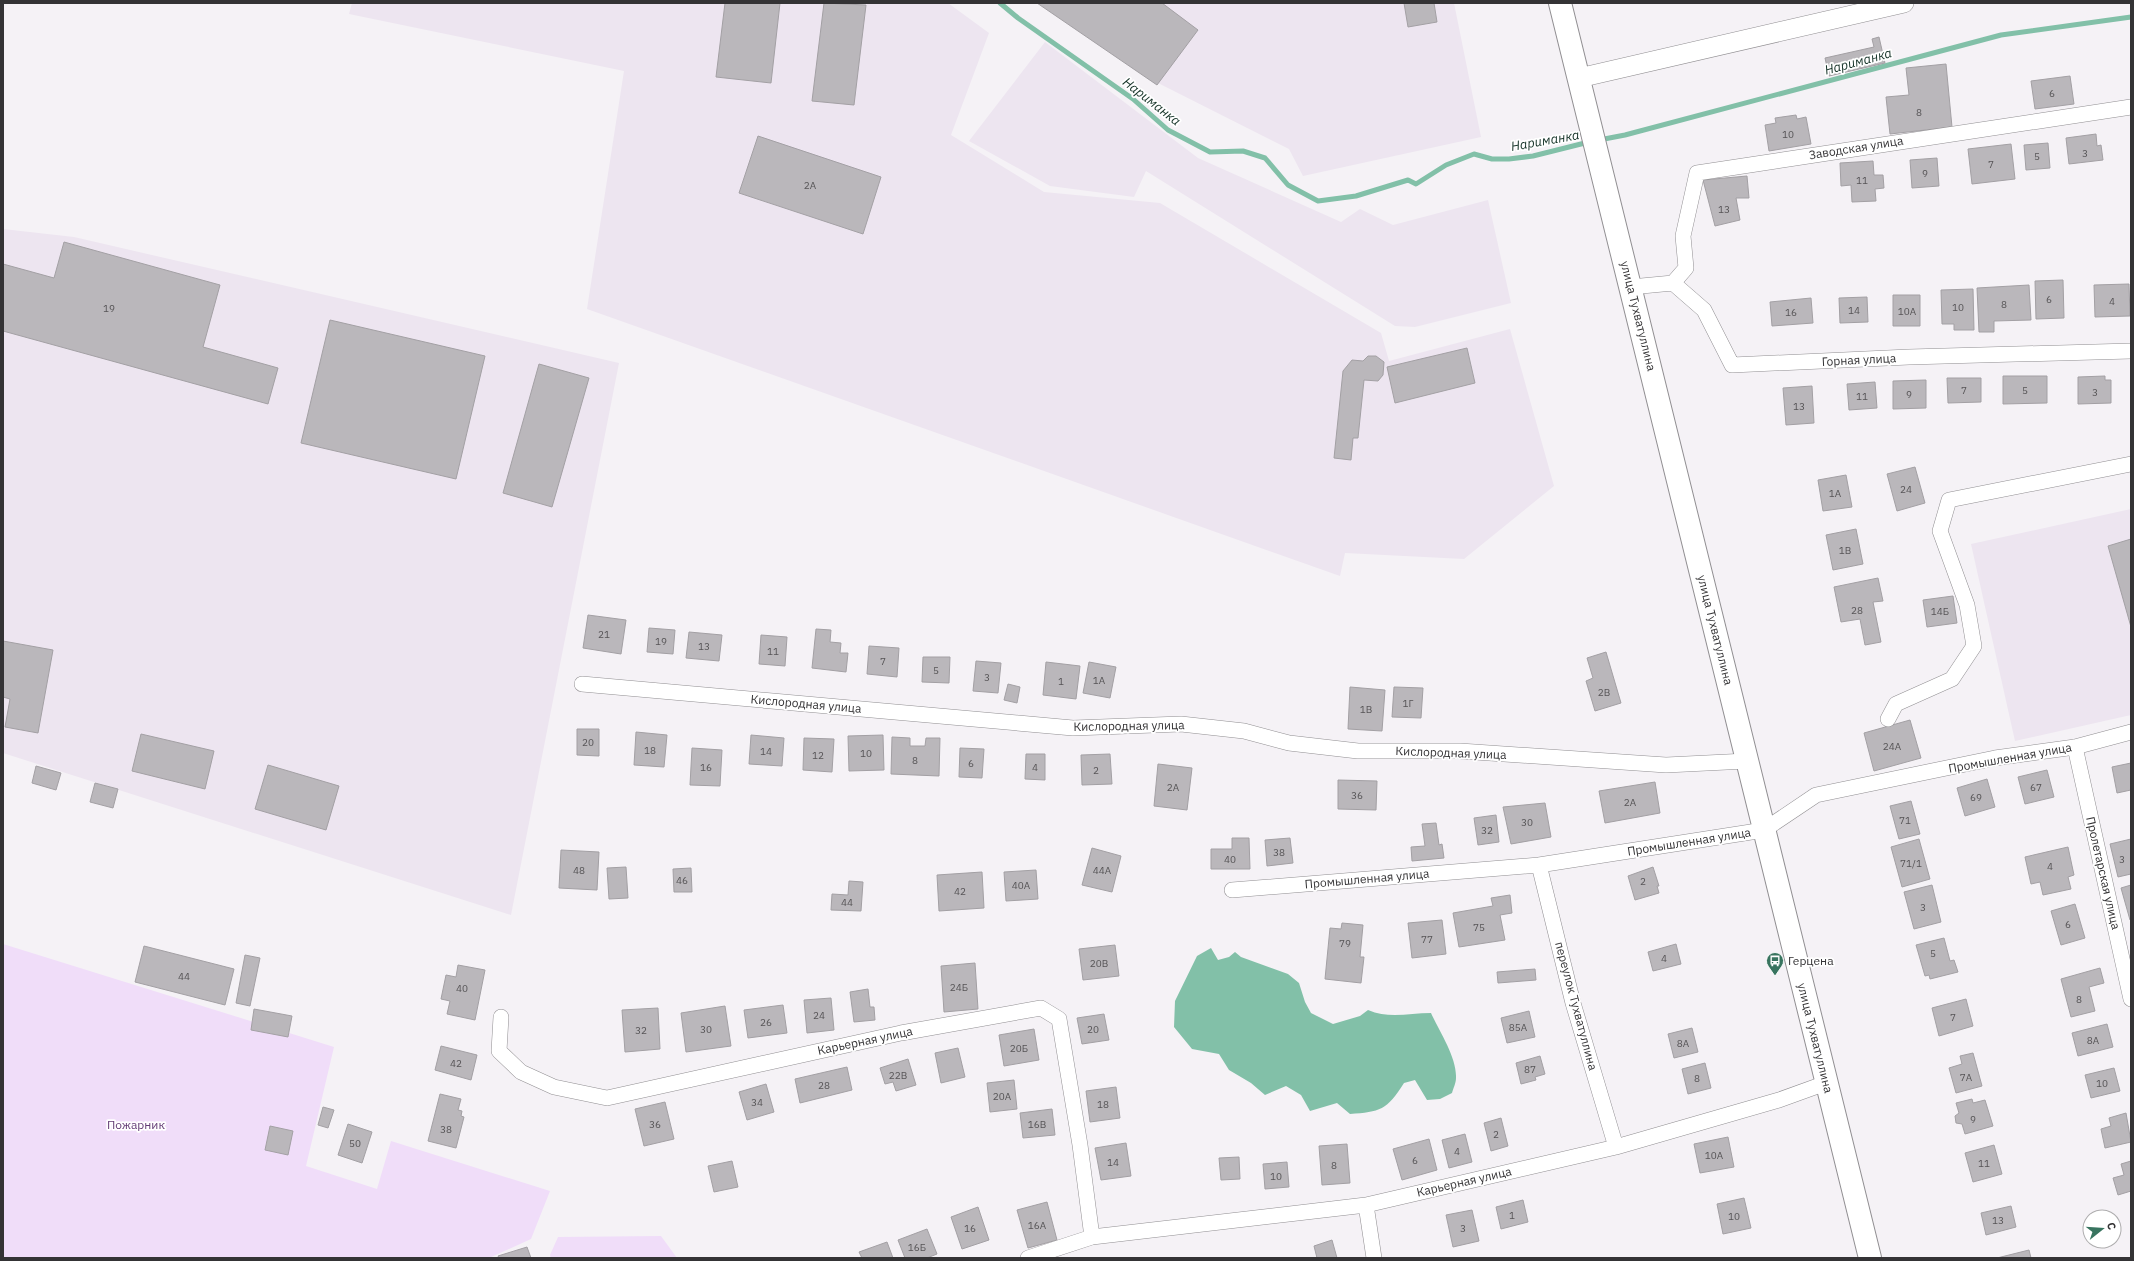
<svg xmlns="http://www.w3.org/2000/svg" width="2134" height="1261" font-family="'IBM Plex Sans',sans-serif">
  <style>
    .built { fill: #ede5f0 }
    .green { fill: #f0ddf9 }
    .water { fill: #82c0a8 }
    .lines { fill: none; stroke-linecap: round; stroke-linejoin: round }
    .stream { stroke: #82c0a8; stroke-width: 5 }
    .building { fill: #bab7bb; stroke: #a3a0a4 }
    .minor-casing { stroke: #918f92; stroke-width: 16 }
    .tertiary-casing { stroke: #918f92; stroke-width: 20 }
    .primary-casing { stroke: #918f92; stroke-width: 24 }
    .minor { stroke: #fff; stroke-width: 15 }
    .tertiary { stroke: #fff; stroke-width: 19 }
    .primary { stroke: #fff; stroke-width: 22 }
    .labels { text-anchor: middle; stroke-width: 3.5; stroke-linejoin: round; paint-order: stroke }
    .number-label { font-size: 10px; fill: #565456 }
    .street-label { font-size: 12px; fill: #343335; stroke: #fff }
    .poi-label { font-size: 12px; fill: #343335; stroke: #fff; text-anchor: start }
    .park-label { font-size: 12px; fill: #623b74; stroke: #fff }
    .water-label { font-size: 13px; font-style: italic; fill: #133126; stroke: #fff }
  </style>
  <rect width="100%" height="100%" fill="#f5f2f6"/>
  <path class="built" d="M352,3h596l41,30 -38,102 93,57 116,11 221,130 8,28 121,-32 44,157 -90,73 -119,-6 -5,23 -753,-267 37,-238 -275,-57z
    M1044,3h410l27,134 -178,39 -14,-27 -129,-65z
    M1045,42l153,116 143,64 19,-13 33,16 95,-25 23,103 -96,24 -20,-1 -249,-155 -12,26 -84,-11 -81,-45z
    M3,229l71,8 545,126 -108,552 -508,-162z
    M2131,509v206l-116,26 -44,-197z"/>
  <path class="green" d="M3,944l331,103 -28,119 71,23 14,-48 159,50 -19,48 -42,19h-486z
    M661,1236l16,22h-126l-1,-3 8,-18z"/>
  <path class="water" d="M1211,948l7,12 11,-3 6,-5 6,5 47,17 11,9 6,19 6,11 22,11 27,-8 8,-6c21,9 41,3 63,3 8,18 26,44 25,65 0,5 -3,11 -4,15l-12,6 -13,1 -12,-20 -11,3c-17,27 -24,29 -54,31l-13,-11 -27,8 -9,-16 -15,-9 -21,9 -14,-12 -22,-13 -10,-16 -27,-5 -18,-22 1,-26 22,-45z"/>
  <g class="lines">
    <path class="stream" d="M1000,3l18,15 115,81 35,31 42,22 33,-1 22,7 23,27 30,16 38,-5 52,-16 8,4 30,-19 28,-11 18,5h17l24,-3 56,-14
      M1599,140l26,-5 376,-100 130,-18"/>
  </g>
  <path class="building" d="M725,3h55l-9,80 -55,-6z
    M824,3l42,2 -12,100 -42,-4z
    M1037,3h125l36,27 -41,55z
    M1404,3h30l3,19 -29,5z
    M1879,37l6,26 -56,13 -4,-18 49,-11 -2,-8z
    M1946,64l6,63 -62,7 -4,-37 23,-2 -3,-27z
    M2070,76l4,28 -39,5 -4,-28z
    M1796,115l1,4 9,-2 5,27 -42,7 -4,-26 11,-2 -1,-5z
    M2096,134l1,12 4,-1 2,15 -34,4 -3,-26z
    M758,136l123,41 -18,57 -124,-41z
    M2048,143l2,25 -24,2 -2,-25z
    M2011,144l4,35 -43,5 -4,-35z
    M1937,158l2,28 -27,2 -2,-28z
    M1873,161l1,14h9l1,13 -9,1 1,12 -24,1 -1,-17 -10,1 -1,-23z
    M1747,176l2,22h-13l4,22 -25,6 -12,-46z
    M64,242l156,43 -17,62 75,21 -10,36 -265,-73v-67l51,14z
    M2063,280l1,38 -28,1 -1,-38z
    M2129,284l1,32 -35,1 -1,-32z
    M2029,285l2,35 -37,1v11h-15l-2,-44z
    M1973,289l1,41h-20v-6h-12l-1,-34z
    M1893,295h27v31h-27z
    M1867,297l1,25 -28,1 -1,-25z
    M1811,298l2,25 -41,3 -2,-24z
    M330,320l155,36 -29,123 -155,-36z
    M1467,348l8,35 -80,20 -8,-36z
    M1368,356h8l8,6 -1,13 -5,6 -14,-1 -6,58h-5l-2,22 -17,-2 9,-87 9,-11 11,1z
    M539,364l50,14 -37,129 -49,-14z
    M2003,376h44v27l-44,1z
    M2105,376v4h6v23l-33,1v-27z
    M1947,378h34v24l-33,1z
    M1926,380v28l-33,1v-28z
    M1875,382l2,26 -28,2 -2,-26z
    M1812,386l2,37 -28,2 -3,-37z
    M1915,467l10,36 -28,8 -10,-37z
    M1846,475l6,32 -29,4 -5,-31z
    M1856,529l7,35 -30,6 -7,-35z
    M2131,539v88l-23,-81z
    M1878,578l5,23 -10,1 8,40 -16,3 -5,-26 -19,3 -7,-35z
    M1953,596l4,27 -30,4 -4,-27z
    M588,615l38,5 -5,34 -38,-6z
    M649,628l26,2 -2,24 -26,-2z
    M816,629l15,1 -1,12 11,1 -1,10h8l-2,19 -34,-4z
    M689,632l33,3 -3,26 -33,-3z
    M761,635l26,2 -2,29 -26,-2z
    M3,641l50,9 -15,83 -33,-6 5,-28 -7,-2z
    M869,646l30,2 -2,29 -30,-3z
    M1606,652l15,51 -26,8 -9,-30 7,-3 -6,-20z
    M923,657h27l-1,26 -27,-1z
    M976,661l25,2 -3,30 -25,-2z
    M1046,662l34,4 -4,33 -33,-4z
    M1089,662l27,5 -6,31 -27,-5z
    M1008,684l12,3 -3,16 -13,-3z
    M1350,687l35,3 -3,41 -34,-2z
    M1394,687l29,1 -2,30 -29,-1z
    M1910,720l11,38 -47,13 -10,-38z
    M577,729h22v27l-22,-1z
    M636,732l31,3 -3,32 -30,-2z
    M141,734l73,17 -9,38 -73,-18z
    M751,735l33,3 -2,28 -33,-2z
    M883,735l1,35 -35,1 -1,-35z
    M892,737l18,1v8h15l1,-8h14l-1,38 -48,-2z
    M804,738l30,1 -2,33 -29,-2z
    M692,748l30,2 -2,36 -30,-1z
    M960,748l24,1 -2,29 -23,-1z
    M1026,754h19v26l-20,-1z
    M1110,754l2,30 -30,1 -1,-30z
    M2131,763v27l-14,3 -5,-26z
    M1158,764l34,4 -5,42 -33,-4z
    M268,765l71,21 -13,44 -71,-21z
    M36,766l25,7 -5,17 -24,-7z
    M2047,770l7,27 -29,7 -7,-27z
    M1987,779l8,28 -30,9 -8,-28z
    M1338,780l39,1 -1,29 -38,-1z
    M1655,782l5,31 -55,10 -6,-32z
    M95,783l23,6 -5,19 -23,-6z
    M1911,801l9,33 -21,5 -9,-33z
    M1545,803l6,34 -40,7 -8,-37z
    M1496,815l3,27 -21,3 -4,-27z
    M1436,823l3,22 3,-1 2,14 -32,3 -1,-14 14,-1 -3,-22z
    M1232,838h17l1,31h-39v-20h21z
    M1290,838l3,25 -26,3 -2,-26z
    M1919,839l11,40 -28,8 -11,-40z
    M2131,839v35l-13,3 -8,-33z
    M2068,847l6,28 -6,2 3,12 -28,6 -3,-13 -9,2 -6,-27z
    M1092,848l29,8 -9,36 -30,-7z
    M561,850l38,2 -2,38 -38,-2z
    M626,867l2,31 -19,1 -2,-31z
    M1653,867l6,19h-2l2,7 -24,7 -7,-24z
    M691,868l1,24h-18l-1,-23z
    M1036,870l2,29 -32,2 -2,-29z
    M982,872l2,36 -45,3 -2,-36z
    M849,881l14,1 -2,29 -30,-1 1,-16 16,1z
    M1932,885l9,37 -27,7 -10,-37z
    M2131,885v35h-1l-9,-32z
    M1510,895l2,18 -12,2 5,25 -46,7 -6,-34 40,-7 -2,-8z
    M2075,904l10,34 -24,7 -10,-34z
    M1442,920l4,34 -34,4 -4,-35z
    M1342,923l21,2 -3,32h4l-3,26 -36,-4 5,-51 11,1z
    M1944,938l6,23 4,-1 4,12 -28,7 -1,-4 -4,1 -9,-31z
    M1676,944l5,20 -28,7 -5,-19z
    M1115,945l4,31 -36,4 -4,-31z
    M144,946l90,23 -9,36 -90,-23z
    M245,955l15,3 -10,48 -14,-3z
    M975,963l3,46 -34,3 -3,-46z
    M458,965l27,5 -10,50 -28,-6 3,-13 -9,-2 5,-24 10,2z
    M2100,968l4,15 -15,4 6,24 -24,6 -10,-38z
    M1535,969l1,11 -38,3 -1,-11z
    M868,989l2,18h4l1,13 -21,2 -4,-30z
    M831,998l3,32 -27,3 -3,-33z
    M1966,999l7,27 -34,10 -7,-28z
    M783,1005l4,28 -39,5 -4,-28z
    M725,1006l6,40 -45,6 -5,-39z
    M658,1008l2,41 -35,3 -3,-42z
    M254,1009l38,7 -4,21 -37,-7z
    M1529,1011l6,26 -28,6 -6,-25z
    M1104,1014l5,26 -27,4 -5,-26z
    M2107,1024l6,23 -35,9 -6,-23z
    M1692,1028l6,24 -24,6 -6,-24z
    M1034,1029l5,31 -35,6 -5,-31z
    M441,1046l36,9 -6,25 -36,-10z
    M958,1048l7,29 -24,6 -6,-30z
    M1973,1053l9,33 -26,7 -7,-25 13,-4 -2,-8z
    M1540,1056l5,18 -10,3 1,3 -15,4 -5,-21z
    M908,1059l8,26 -20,6 -3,-9 -8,2 -5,-16z
    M1705,1063l6,25 -23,6 -6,-25z
    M847,1067l5,23 -52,13 -5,-24z
    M2114,1068l6,23 -29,7 -6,-23z
    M1014,1080l3,29 -27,3 -3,-29z
    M766,1084l8,28 -27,8 -8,-28z
    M1116,1087l4,31 -30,4 -4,-31z
    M440,1094l21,5 -3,11 4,1 -1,5 3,1 -8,31 -28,-7z
    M1972,1099l1,4 12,-3 8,26 -28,8 -3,-10 -6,-1 -1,-7 4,-3 -3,-10z
    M665,1102l9,37 -30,7 -9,-37z
    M323,1107l11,3 -6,18 -10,-3z
    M1052,1109l3,26 -32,3 -3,-25z
    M2126,1113l5,29 -26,6 -4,-19 10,-3 -2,-8z
    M1501,1118l7,28 -17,5 -7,-28z
    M348,1124l24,8 -10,31 -24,-8z
    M270,1126l23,5 -5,24 -23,-5z
    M1465,1134l7,28 -23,6 -7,-28z
    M1728,1137l6,30 -34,6 -6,-29z
    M1429,1139l8,31 -35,10 -9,-31z
    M1126,1143l5,33 -30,4 -6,-32z
    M1347,1144l3,39 -28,2 -3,-39z
    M1994,1145l8,29 -29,8 -8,-29z
    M1239,1157l1,22 -19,1 -2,-22z
    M732,1161l6,26 -24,5 -6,-26z
    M2131,1161v30l-13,4 -5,-17 11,-3 -3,-11z
    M1287,1162l2,25 -24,2 -2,-25z
    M1744,1198l7,30 -28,6 -6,-30z
    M1523,1200l5,22 -27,7 -5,-22z
    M1047,1202l10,38 -29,8 -11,-38z
    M2011,1206l5,21 -30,8 -5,-22z
    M978,1207l11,33 -27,9 -11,-32z
    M1472,1210l7,31 -26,6 -7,-32z
    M927,1229l10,25 -10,4h-22l-7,-18z
    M1332,1240l5,18h-20l-3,-12z
    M887,1242l6,16h-31l-3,-6z
    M527,1247l4,11h-32l-1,-2z
    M2029,1250l2,8h-34z"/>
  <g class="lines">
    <defs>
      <path id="minor" d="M1673,283l13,-15 -3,-32 14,-63 434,-66
        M1631,287l42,-4 31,27 28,55 177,-8 222,-6
        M582,684l491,44 108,-4 63,7 45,12 69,8h102l206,14 81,-4
        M1888,719l8,-15 56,-25 22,-33 -7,-41 -27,-74 9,-31 182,-36
        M2075,747l56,252
        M1539,865l34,138 43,144
        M1232,890l307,-25 225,-35 52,-35 179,-37 80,-11 56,-15
        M501,1017l-2,34 22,21 33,15 53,11 294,-65 140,-25 18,11 21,126 12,92
        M1366,1205l8,53
        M1028,1258l64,-21 274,-32 250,-58 163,-47 47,-17"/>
      <path id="tertiary" d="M1579,78l325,-75"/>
      <path id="primary" d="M1560,3l310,1255"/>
    </defs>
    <use href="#minor" class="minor-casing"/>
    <use href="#tertiary" class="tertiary-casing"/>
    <use href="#primary" class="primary-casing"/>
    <use href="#minor" class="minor"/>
    <use href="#tertiary" class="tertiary"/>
    <use href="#primary" class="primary"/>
  </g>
  <defs>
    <symbol id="bus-pin" viewBox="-11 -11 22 30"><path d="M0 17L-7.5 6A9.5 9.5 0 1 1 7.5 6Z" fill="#38745f" stroke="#fff"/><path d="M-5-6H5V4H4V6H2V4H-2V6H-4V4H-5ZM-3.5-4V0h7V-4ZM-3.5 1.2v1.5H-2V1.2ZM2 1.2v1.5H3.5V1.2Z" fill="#fff"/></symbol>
  </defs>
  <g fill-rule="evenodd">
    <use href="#bus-pin" x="1765" y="951" width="20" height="27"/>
  </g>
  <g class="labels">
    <g class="number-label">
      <text x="2052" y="97">6</text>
      <text x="1919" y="116">8</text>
      <text x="1788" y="138">10</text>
      <text x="2085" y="157">3</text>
      <text x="2037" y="160">5</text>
      <text x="1991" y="168">7</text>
      <text x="1925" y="177">9</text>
      <text x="1862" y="184">11</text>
      <text x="810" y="189">2А</text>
      <text x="1724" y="213">13</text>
      <text x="2049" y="303">6</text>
      <text x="2112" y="305">4</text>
      <text x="2004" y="308">8</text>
      <text x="1958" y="311">10</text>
      <text x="109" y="312">19</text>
      <text x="1854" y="314">14</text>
      <text x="1907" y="315">10А</text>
      <text x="1791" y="316">16</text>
      <text x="1964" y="394">7</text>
      <text x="2025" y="394">5</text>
      <text x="2095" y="396">3</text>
      <text x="1909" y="398">9</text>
      <text x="1862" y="400">11</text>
      <text x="1799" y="410">13</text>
      <text x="1906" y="493">24</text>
      <text x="1835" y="497">1А</text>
      <text x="1845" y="554">1В</text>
      <text x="1857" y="614">28</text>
      <text x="1940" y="615">14Б</text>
      <text x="604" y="638">21</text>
      <text x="661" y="645">19</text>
      <text x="704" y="650">13</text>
      <text x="773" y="655">11</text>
      <text x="883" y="665">7</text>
      <text x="936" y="674">5</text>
      <text x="987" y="681">3</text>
      <text x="1099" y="684">1А</text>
      <text x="1061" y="685">1</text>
      <text x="1604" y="696">2В</text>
      <text x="1408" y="707">1Г</text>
      <text x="1366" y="713">1В</text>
      <text x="588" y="746">20</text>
      <text x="1892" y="750">24А</text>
      <text x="650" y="754">18</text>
      <text x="766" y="755">14</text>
      <text x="866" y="757">10</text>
      <text x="818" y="759">12</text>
      <text x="915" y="764">8</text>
      <text x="971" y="767">6</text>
      <text x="706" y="771">16</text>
      <text x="1035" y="771">4</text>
      <text x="1096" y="774">2</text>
      <text x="1173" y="791">2А</text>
      <text x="2036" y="791">67</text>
      <text x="1357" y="799">36</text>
      <text x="1976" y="801">69</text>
      <text x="1630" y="806">2А</text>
      <text x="1905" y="824">71</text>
      <text x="1527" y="826">30</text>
      <text x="1487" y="834">32</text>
      <text x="1279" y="856">38</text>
      <text x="1230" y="863">40</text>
      <text x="2122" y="863">3</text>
      <text x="1911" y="867">71/1</text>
      <text x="2050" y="870">4</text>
      <text x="579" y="874">48</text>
      <text x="1102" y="874">44А</text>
      <text x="682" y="884">46</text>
      <text x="1643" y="885">2</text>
      <text x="1021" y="889">40А</text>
      <text x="960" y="895">42</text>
      <text x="847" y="906">44</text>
      <text x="1923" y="911">3</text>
      <text x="2068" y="928">6</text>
      <text x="1479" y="931">75</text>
      <text x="1427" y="943">77</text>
      <text x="1345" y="947">79</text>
      <text x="1933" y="957">5</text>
      <text x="1664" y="962">4</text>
      <text x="1099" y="967">20В</text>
      <text x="184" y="980">44</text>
      <text x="959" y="991">24Б</text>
      <text x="462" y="992">40</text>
      <text x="2079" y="1003">8</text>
      <text x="819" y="1019">24</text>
      <text x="1953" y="1021">7</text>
      <text x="766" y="1026">26</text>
      <text x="1518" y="1031">85А</text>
      <text x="706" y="1033">30</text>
      <text x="1093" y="1033">20</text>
      <text x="641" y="1034">32</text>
      <text x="2093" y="1044">8А</text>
      <text x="1683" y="1047">8А</text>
      <text x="1019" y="1052">20Б</text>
      <text x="456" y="1067">42</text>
      <text x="1530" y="1073">87</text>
      <text x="898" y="1079">22В</text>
      <text x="1966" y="1081">7А</text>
      <text x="1697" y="1082">8</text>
      <text x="2102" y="1087">10</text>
      <text x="824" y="1089">28</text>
      <text x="1002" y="1100">20А</text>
      <text x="757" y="1106">34</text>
      <text x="1103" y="1108">18</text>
      <text x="1973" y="1123">9</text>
      <text x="655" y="1128">36</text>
      <text x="1037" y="1128">16В</text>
      <text x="446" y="1133">38</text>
      <text x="1496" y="1138">2</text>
      <text x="355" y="1147">50</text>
      <text x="1457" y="1155">4</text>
      <text x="1714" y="1159">10А</text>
      <text x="1415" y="1164">6</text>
      <text x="1113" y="1166">14</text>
      <text x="1984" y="1167">11</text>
      <text x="1334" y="1169">8</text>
      <text x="1276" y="1180">10</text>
      <text x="1512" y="1219">1</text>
      <text x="1734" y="1220">10</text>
      <text x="1998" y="1224">13</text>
      <text x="1037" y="1229">16А</text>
      <text x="970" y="1232">16</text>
      <text x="1463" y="1232">3</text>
      <text x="917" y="1251">16Б</text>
    </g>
    <g class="street-label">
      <text transform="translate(1856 148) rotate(-9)" y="4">Заводская улица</text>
      <text transform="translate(1638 316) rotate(76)" y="4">улица Тухватуллина</text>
      <text transform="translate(1859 360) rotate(-3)" y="4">Горная улица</text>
      <text transform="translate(1715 630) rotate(76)" y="4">улица Тухватуллина</text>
      <text transform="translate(806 704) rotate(5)" y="4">Кислородная улица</text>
      <text transform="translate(1129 726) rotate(-1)" y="4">Кислородная улица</text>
      <text transform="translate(1451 753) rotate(2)" y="4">Кислородная улица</text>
      <text transform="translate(2010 758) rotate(-10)" y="4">Промышленная улица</text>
      <text transform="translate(1689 842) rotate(-9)" y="4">Промышленная улица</text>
      <text transform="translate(2103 873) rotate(77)" y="4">Пролетарская улица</text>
      <text transform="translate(1367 879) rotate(-5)" y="4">Промышленная улица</text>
      <text transform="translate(1576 1006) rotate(75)" y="4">переулок Тухватуллина</text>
      <text transform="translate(1815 1038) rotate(76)" y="4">улица Тухватуллина</text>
      <text transform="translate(865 1041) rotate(-12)" y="4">Карьерная улица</text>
      <text transform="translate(1464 1182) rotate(-13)" y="4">Карьерная улица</text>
    </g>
    <g class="poi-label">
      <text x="1788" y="965">Герцена</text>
    </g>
    <g class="park-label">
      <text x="136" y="1129">Пожарник</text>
    </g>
    <g class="water-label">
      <text transform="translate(1858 61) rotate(-15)" y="5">Нариманка</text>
      <text transform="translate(1152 101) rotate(38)" y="5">Нариманка</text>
      <text transform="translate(1545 140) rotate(-10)" y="5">Нариманка</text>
    </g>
  </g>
  <rect width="2134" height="1261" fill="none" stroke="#343335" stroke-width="8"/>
  <g transform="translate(2102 1229) rotate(73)"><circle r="19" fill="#ffffff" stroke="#aeadae"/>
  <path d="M0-3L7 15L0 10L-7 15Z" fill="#38745f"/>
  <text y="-6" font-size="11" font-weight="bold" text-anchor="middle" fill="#343335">С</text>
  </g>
</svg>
